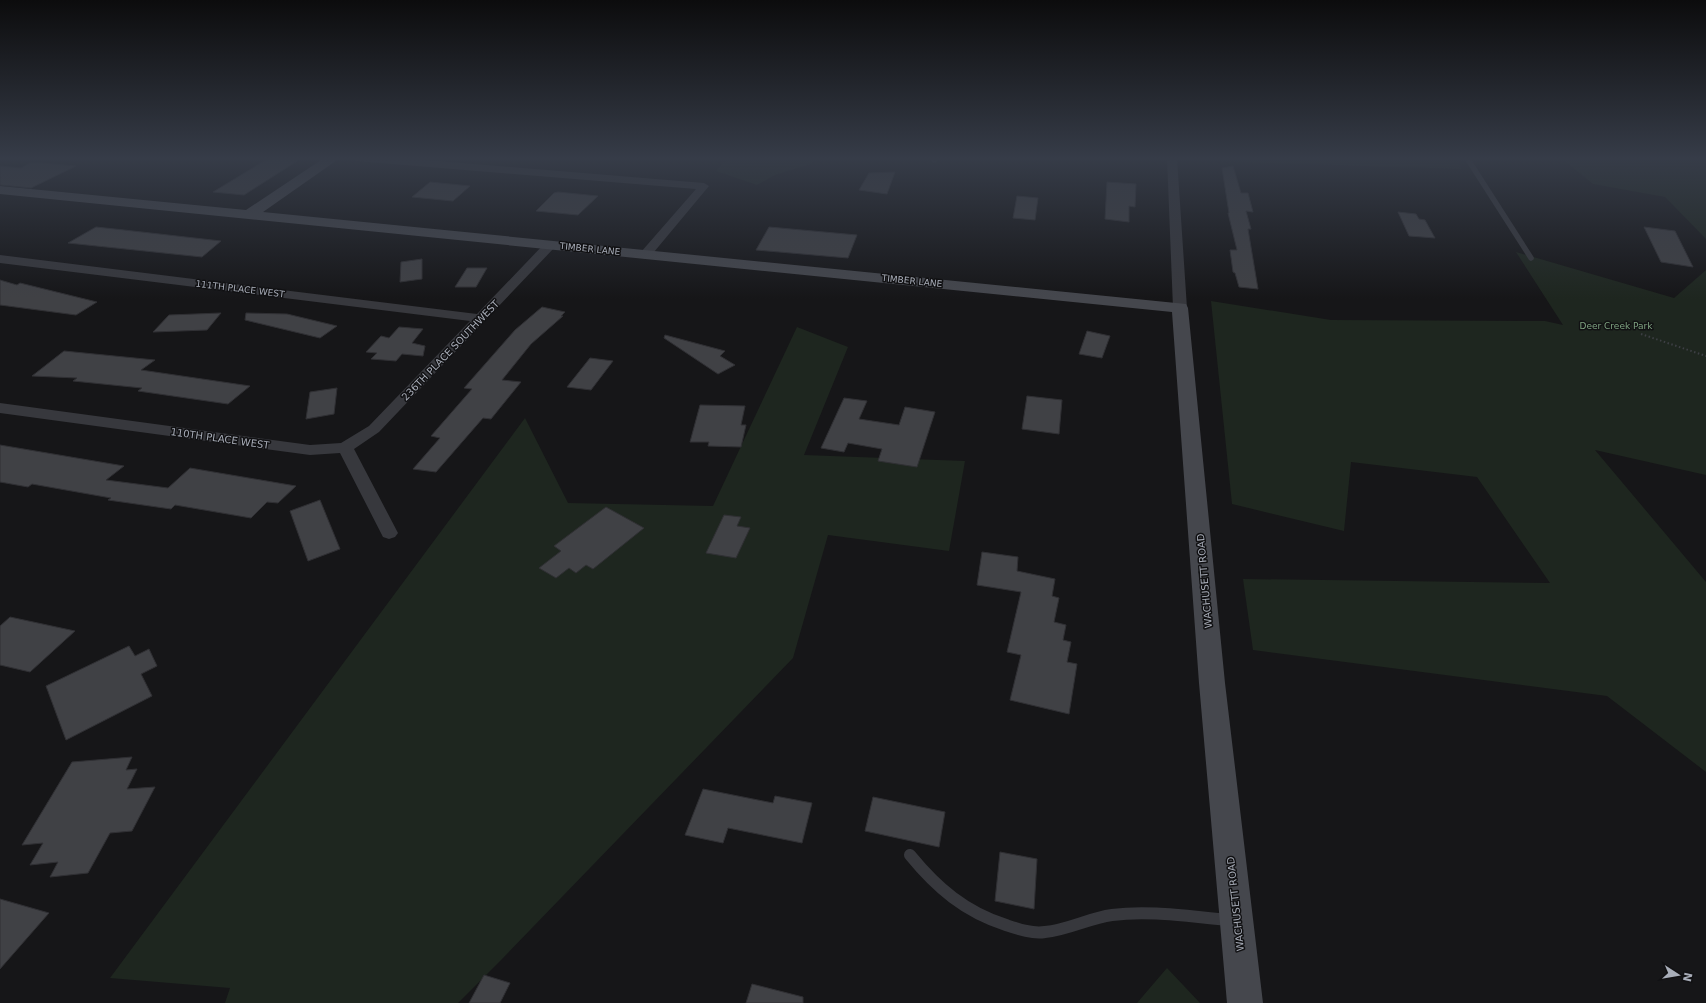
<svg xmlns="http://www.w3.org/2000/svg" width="1706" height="1003" font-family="'DejaVu Sans',sans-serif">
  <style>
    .green { fill: #1e261f }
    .building { fill: #404145; stroke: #303034 }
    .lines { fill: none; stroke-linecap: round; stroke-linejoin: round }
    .path { stroke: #3d3f44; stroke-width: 2; stroke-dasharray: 1.5 2.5; stroke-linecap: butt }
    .lane-far1 { stroke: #37383d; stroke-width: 5.5 }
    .lane { stroke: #37383d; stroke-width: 12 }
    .street { fill: #37383d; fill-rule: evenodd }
    .secondary { fill: #45474d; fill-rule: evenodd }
    .labels { text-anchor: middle; stroke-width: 3; stroke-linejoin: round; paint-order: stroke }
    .far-street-label { font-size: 9px; fill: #a8adb8; stroke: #111113 }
    .far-park-label { font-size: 9px; fill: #7fa381; stroke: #111113 }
    .street-label { font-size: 10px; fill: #a8adb8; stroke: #111113 }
  </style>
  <rect width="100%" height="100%" fill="#161618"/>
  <path class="green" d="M727,158h88l-4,6 -36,11 -18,10 -41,-14z
    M1111,158h347l3,11z
    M1561,158h145v81l-41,-42 -72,-13z
    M1516,252l158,46 32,-28v205l-111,-25 111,132v190l-99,-76 -354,-46 -10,-71 307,4 -73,-106 -126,-15 -7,69 -112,-27 -21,-203 120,19 214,1 18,4z
    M797,327l51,20 -44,108 161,6 -16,90 -121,-16 -35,123 -291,301 -44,44h-233l5,-15 -120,-10 415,-560 43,85 145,3z
    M1167,968l33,35h-63z"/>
  <path class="building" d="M269,158h33l-58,37 -31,-3z
    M30,163h12l34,3 -45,22 -31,-3v-19l21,2z
    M1233,166l8,27h7l5,19 -7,-1 5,18h-3l10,60 -19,-2 -4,-14 -2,-1 -3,-22h7l-9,-37h1l-7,-45z
    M895,172l-8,22 -28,-4 10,-17z
    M430,182l40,4 -17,15 -41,-4z
    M1107,182l29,2 -1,23 -6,-1v16l-24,-3z
    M558,192l40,4 -20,19 -42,-4 18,-18z
    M1017,196l21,2 -3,22 -22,-2z
    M1398,212l18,2 3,5 6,1 10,18 -26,-2z
    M96,227l28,3 97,11 -19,16 -134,-14z
    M769,227l88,8 -9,23 -92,-8z
    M1644,227l31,4 18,36 -32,-5z
    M422,259v20l-22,3 1,-20z
    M467,268h20l-11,19h-21z
    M0,280l17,5 3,-2 77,19 -21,13 -76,-10z
    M542,307l23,5 -4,4h2l-32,28 -29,36 19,2 -30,37 -8,-1 -47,54 -23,-3 27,-31 -9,-2 41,-47 -8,-1 51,-58z
    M221,313l-14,17 -54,2 16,-17z
    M246,313l41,1 50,12 -17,12 -75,-18z
    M399,327l24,2 -11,14 13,3 -2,10 -21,-2 -6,7 -25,-2 6,-6 -11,-1 15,-16 8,2z
    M1087,331l23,5 -8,22 -23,-4z
    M665,335l60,16 -5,5 15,9 -17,9 -54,-36z
    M64,351l91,9 -14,10 109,16 -22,18 -90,-13 4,-3 -69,-7 4,-3 -45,-2z
    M590,358l23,3 -22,29 -24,-3z
    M337,388l-3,26 -28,5 4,-27z
    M1027,396l35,4 -3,34 -37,-5z
    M844,398l23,3 -8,18 40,6 6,-18 30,5 -18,55 -39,-6 4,-12 -34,-6 -4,9 -23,-4z
    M700,405l45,1 -4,19h5l-5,22 -33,-1 1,-4h-19z
    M0,445l124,21 -18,14 62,8 22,-20 106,18 -18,17 -11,-1 -16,16 -76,-13 -4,4 -63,-9 3,-2 -79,-14 -4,3 -28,-5z
    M320,500l20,49 -32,12 -18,-50z
    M606,507l38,21 -51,41 -7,-4 -10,8 -7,-5 -13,10 -17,-10 22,-17 -7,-5z
    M724,515l17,2 -4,9 13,2 -14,30 -30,-5z
    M982,552l36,5 -1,14 38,8 -3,17 7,2 -5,24 12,3 -3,15 8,2 -4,20 10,2 -8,50 -59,-14 11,-45 -14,-3 14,-60 -44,-7z
    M10,617l65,14 -45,41 -30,-7v-39z
    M129,646l6,10 14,-7 8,17 -16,8 11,22 -86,44 -20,-54z
    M132,757l-6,13 11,-1 -10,20 28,-2 -23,44 -22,2 -22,40 -38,4 8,-15 -28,3 13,-22 -21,2 50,-83z
    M703,789l70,14 2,-7 37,7 -10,40 -74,-15 -5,15 -38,-8z
    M873,797l72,15 -6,35 -74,-16z
    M1000,852l37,7 -3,50 -39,-8z
    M0,899l49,14 -49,56z
    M484,975l26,8 -10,20h-31z
    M752,984l51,13v6h-57z"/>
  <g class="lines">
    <path class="path" d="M1641,334l65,22"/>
    <path class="lane-far1" d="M1467,158l64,100
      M934,160l1,-2"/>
    <path class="lane" d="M910,855c27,33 55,57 96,70 12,4 26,9 39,7 23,-2 44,-14 67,-17 39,-5 79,2 118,5"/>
    <path class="street" d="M352,158h49l303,25 5,3 -60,72 -4,1 -6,-4 2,-3 55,-63 -339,-28z
      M1167,158h10l10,150 -7,4 -7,-4z
      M550,241l4,1 2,3 -2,3 -175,184 -25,17 44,84 -3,4 -6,2 -6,-2 -43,-84 -30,2 -310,-42v-10l310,42 31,-2 28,-17 101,-105 -470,-58v-8l477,59 69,-72z"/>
    <path class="secondary" d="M324,158h16l-77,54 923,92 2,4 37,375 38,320h-36l-28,-320 -27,-371 -1172,-118v-8l246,24z"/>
  </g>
  <linearGradient id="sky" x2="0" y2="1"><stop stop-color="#0c0c0d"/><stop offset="0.53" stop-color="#363c48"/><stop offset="1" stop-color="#363c48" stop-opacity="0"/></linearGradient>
  <rect width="1706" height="299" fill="url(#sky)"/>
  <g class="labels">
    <g class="far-street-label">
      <text transform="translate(590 249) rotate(6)" y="3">TIMBER LANE</text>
      <text transform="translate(912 281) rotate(6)" y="3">TIMBER LANE</text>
      <text transform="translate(240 289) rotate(7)" y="3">111TH PLACE WEST</text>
    </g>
    <g class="far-park-label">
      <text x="1616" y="329">Deer Creek Park</text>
    </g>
    <g class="street-label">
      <text transform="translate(450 350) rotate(-46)" y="4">236TH PLACE SOUTHWEST</text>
      <text transform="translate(220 438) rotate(8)" y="4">110TH PLACE WEST</text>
      <text transform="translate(1204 581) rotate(-95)" y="4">WACHUSETT ROAD</text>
      <text transform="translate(1235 904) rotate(-96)" y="4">WACHUSETT ROAD</text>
    </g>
  </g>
  <g transform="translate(1678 975) rotate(102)" stroke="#111113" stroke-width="3" paint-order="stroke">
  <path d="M0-3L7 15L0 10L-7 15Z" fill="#a8adb8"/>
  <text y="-6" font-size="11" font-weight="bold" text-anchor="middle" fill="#a8adb8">N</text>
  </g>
</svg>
